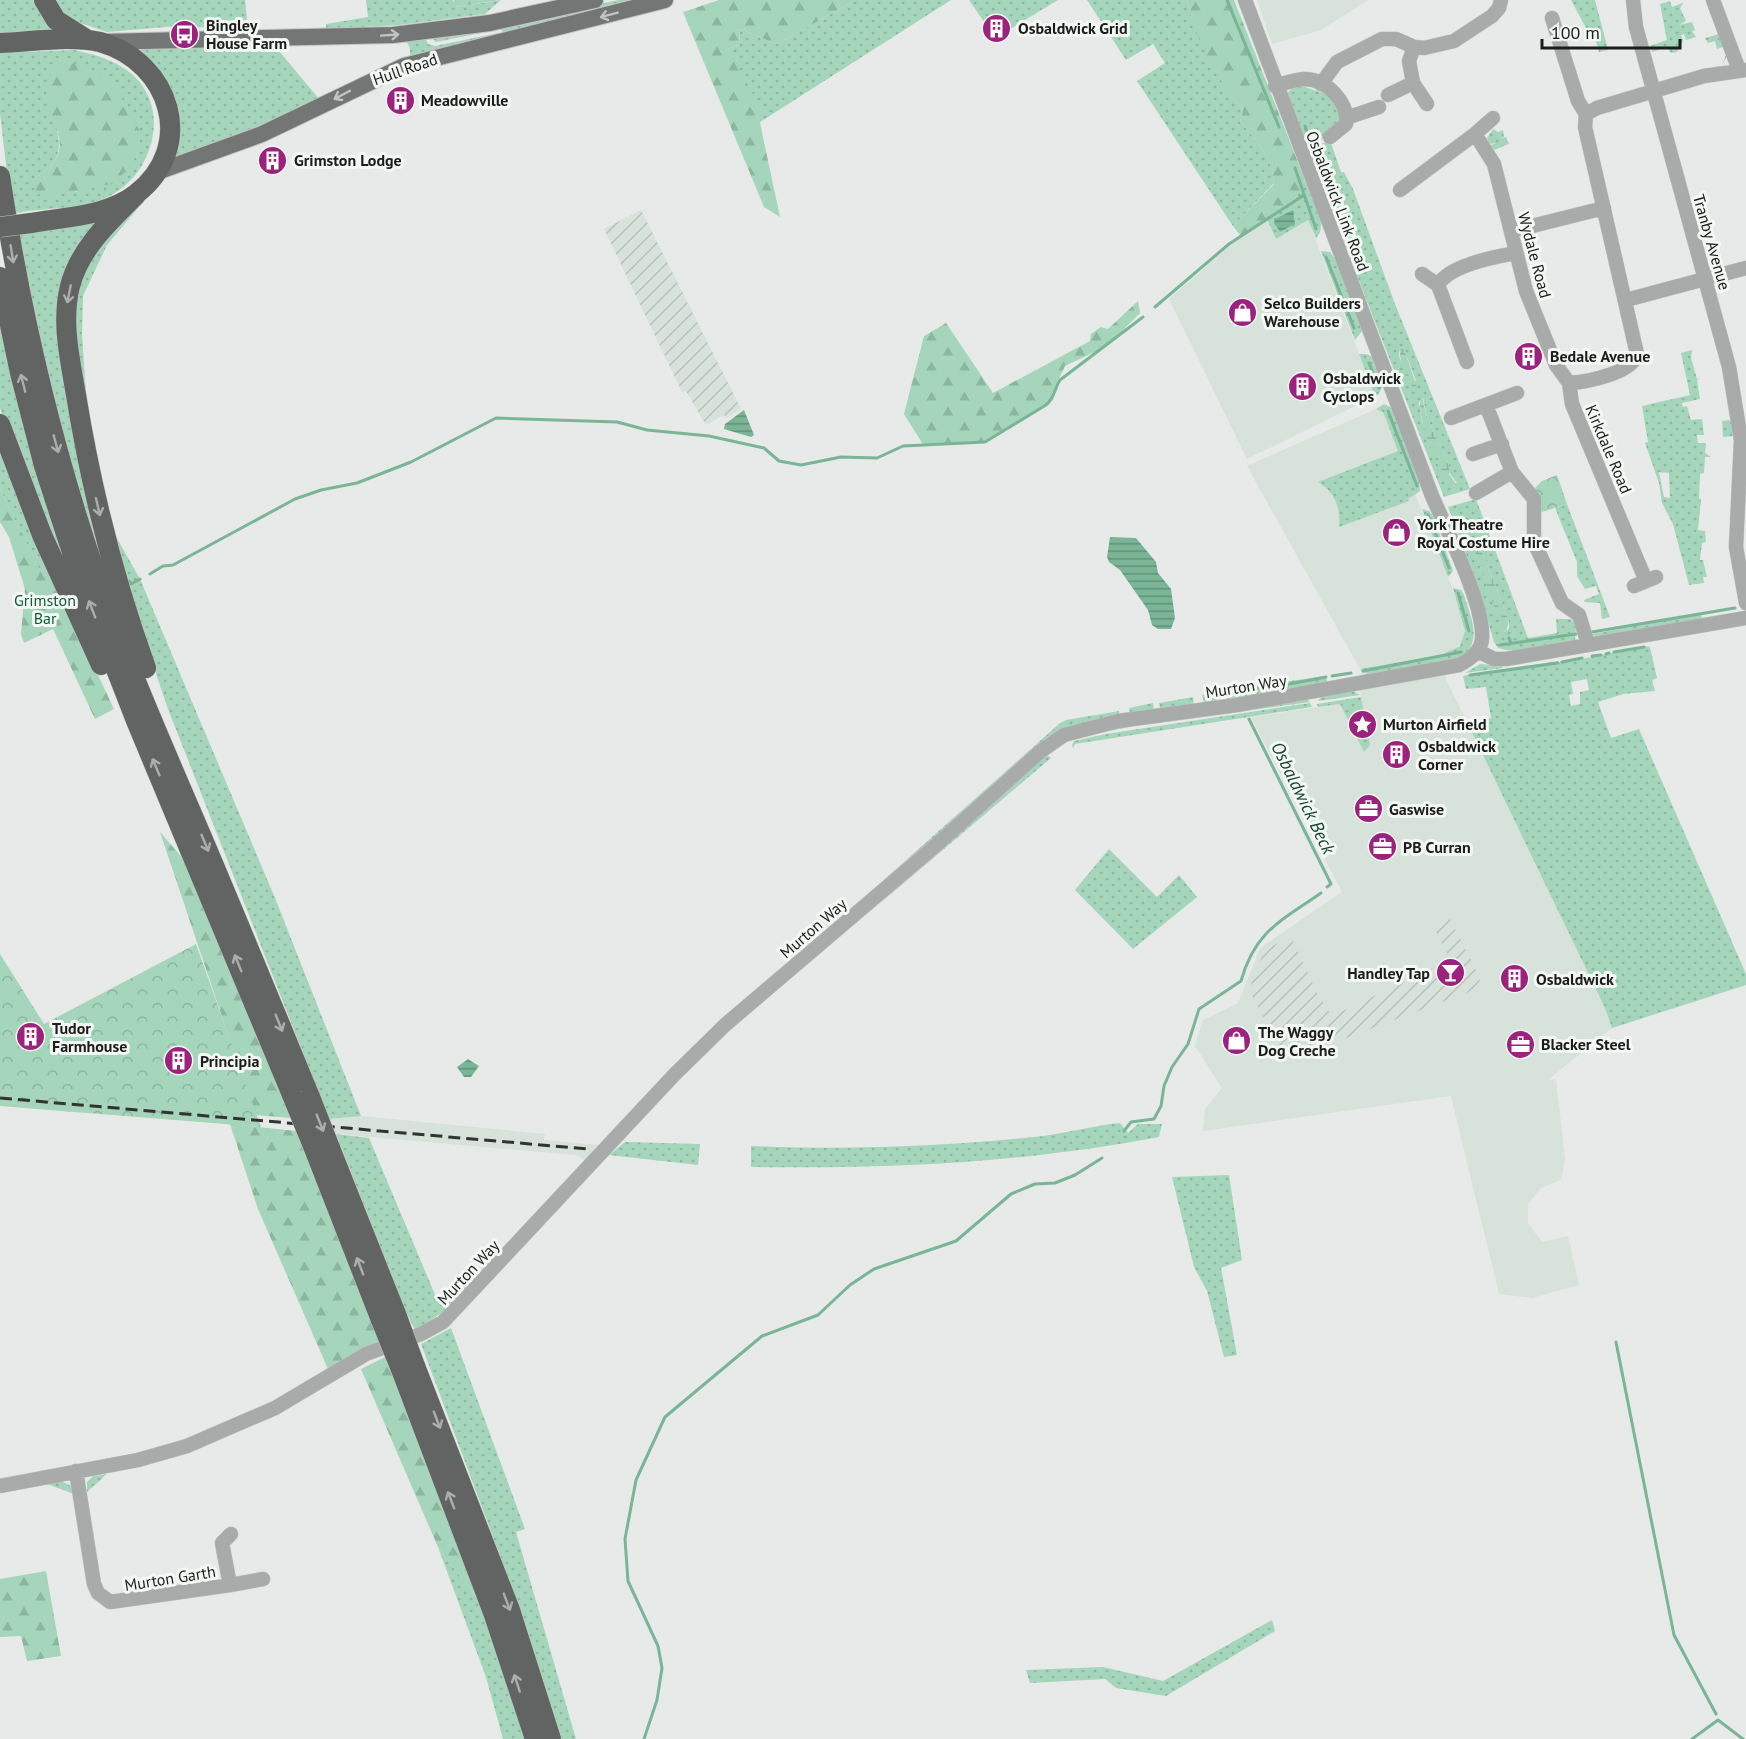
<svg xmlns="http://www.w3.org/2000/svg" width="1746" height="1739" font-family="'PT Sans',sans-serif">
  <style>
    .built { fill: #d7e2db }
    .industrial { fill: url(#industrial-furrows) }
    .grass { fill: url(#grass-dots); fill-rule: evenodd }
    .forest { fill: url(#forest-firs) }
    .wetland { fill: url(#wetland-marsh) }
    .park { fill: url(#park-crowns) }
    .water { fill: url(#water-rules) }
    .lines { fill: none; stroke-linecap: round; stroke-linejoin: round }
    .stream { stroke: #7ab596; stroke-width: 3 }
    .minor-casing { stroke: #c2c5c3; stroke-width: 15 }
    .major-casing { stroke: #c2c5c3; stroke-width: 18 }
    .highway-casing { stroke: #c2c5c3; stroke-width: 21 }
    .minor { stroke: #a9abaa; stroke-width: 14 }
    .major { stroke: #747675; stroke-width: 16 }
    .highway { stroke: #616462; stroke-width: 20 }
    .rail { stroke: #323332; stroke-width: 3; stroke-dasharray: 12 6; stroke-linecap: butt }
    .highway-bridge-casing { stroke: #c2c5c3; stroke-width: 21; stroke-linecap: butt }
    .highway-bridge { stroke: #616462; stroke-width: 20 }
    .oneway { stroke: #c1c4c2 }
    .oneway2 { stroke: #aaaeac }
    .labels { text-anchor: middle; stroke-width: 6; stroke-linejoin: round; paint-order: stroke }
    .poi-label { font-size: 16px; font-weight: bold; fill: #1b1c1b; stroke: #f4f8f5; text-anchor: start }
    .street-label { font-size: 16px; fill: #1b1c1b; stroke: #f4f8f5 }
    .park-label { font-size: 16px; fill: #10593b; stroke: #f4f8f5 }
    .water-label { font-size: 18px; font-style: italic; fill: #13432e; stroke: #f4f8f5 }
  </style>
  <defs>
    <pattern id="industrial-furrows" width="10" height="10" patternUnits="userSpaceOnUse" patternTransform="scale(1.5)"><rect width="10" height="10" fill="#d7e2db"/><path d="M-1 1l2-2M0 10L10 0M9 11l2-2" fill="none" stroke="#b8c1bb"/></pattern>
    <pattern id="grass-dots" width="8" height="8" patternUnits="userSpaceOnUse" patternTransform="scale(1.5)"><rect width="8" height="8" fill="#a5d5ba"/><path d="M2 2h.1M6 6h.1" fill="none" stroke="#8db69f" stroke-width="1.8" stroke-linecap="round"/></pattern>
    <pattern id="forest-firs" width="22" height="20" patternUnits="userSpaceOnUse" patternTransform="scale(1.5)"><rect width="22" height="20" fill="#a5d5ba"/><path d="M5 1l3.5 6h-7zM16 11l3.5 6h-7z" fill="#8db69f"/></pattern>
    <pattern id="wetland-marsh" width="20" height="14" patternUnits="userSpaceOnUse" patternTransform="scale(1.5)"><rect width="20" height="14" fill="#a5d5ba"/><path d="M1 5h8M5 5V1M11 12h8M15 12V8" fill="none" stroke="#8db69f"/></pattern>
    <pattern id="park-crowns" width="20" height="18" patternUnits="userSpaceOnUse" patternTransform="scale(1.5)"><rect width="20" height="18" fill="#a5d5ba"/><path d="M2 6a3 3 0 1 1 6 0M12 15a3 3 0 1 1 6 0" fill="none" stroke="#8db69f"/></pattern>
    <pattern id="water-rules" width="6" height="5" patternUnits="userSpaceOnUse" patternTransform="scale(1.5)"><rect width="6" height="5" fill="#7ab596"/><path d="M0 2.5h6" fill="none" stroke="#63927a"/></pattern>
  </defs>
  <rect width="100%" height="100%" fill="#e7eae8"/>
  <path class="built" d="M1257,0h111l-47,30 -49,14z
    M1267,219l9,20 32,-19 67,176 -128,63 -78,-160 72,-63z
    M1376,409l7,3 70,178 10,31 2,10 -2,11 -23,16 6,21 159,329 7,20 -64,52 8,-1 9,80 -4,21 -20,8 -13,16v19l14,19 26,-6 11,49 -47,13 -33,-4 -48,-198 -248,35 2,-22 17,-21 -27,-42 8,-26 35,-17 22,-55 82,-56 -91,-175 89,-13 24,48 4,-19 -8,-43 3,-13 -3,-8 -113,-203z
    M361,1116l184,18 -1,6 54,5 -13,15 -9,-5 -240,-21 -7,-15z"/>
  <path class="industrial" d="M641,210l100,199 -14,9 -3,-3 -18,10 -20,-34 -4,1 -78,-163z
    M1541,346l3,7 -22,7 -2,-5z
    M1449,917l31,61 -1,10 -130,49 -64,20 -36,-67 15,-40 27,-13 28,60 13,19 118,-56 -17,-35z"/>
  <path class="grass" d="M0,0h36c3,15 11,25 25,34l-61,1z
    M52,0h193l3,30 -71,-4 -70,6 -42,-14z
    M366,0h87l3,7 45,-7 -16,14 -86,11 -73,4v-5l42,-7z
    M619,0h26l-140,34 -5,-5 -64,13 -6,-5z
    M856,0h95l-191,122 -32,-73 11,-5 1,-15 37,15z
    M969,0h89l-63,38z
    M1087,0h100c8,38 32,80 56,111l-3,11c16,17 33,37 34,61l-41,43 -96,-145 28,-18 -12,-19 -27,16z
    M1571,0h24l13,50 -9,2 -4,-14 -3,1z
    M1670,1l2,6 11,-4 -3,5 6,13 -7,4 13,-3 3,8 -3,1 4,6 -10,3 -2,-6 -3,1 2,6 -6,11 -6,1 -4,-6 -15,5 -2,-6 17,-6 -7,-36z
    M498,33l2,3 -90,24v-12l-5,-9 20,-1 3,6 7,2z
    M1719,34l8,22 -5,9 4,-10 -3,-8 -6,2 -2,-8 -7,2 -3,-5z
    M239,47l1,5 39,-1 41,49 -108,47 -43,11 3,-15 -38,-95z
    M74,50c23,5 45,11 62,28 33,34 17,92 -21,115 -30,19 -69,13 -103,21l-12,-100v-61zM50,105l27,87 -44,-13c36,-19 27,-40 17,-74z
    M1294,87h11l27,9 10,25 -15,17 -21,5 -18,-47v-4z
    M1493,129l5,3 5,-2 1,7 -5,2 7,-2 3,7 -15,6 -3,-5 5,-2 -6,1 -3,-6z
    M1326,142l5,1 10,29h3l9,17 42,115 75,185 -26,8 -137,-348zM1400,347l4,2 12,32 -7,2 -10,-27zM1423,398l4,19 22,48 -1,6 9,12 -9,3 -26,-64 -3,-20z
    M1305,180c6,16 25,46 11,58l-8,-18 -32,19 -9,-20 28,-20z
    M149,195l-42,50 -24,51 -1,38 5,74 -15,-88 10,-51 28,-42z
    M99,220l-38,79 47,290 -44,-135 -49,-220z
    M1321,251l9,1 8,11 25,67 -8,10z
    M0,312l86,298 -62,-134 -24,-68z
    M1692,350l-1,8 6,21 4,-1 -4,2 3,19 -18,4 1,4 4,-1 4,14 11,-1 2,16h-7l1,8h8l-1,10 6,4h-6l-1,16 -4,1 -1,24 2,1 -3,31 7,1 1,11 -4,1 -2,17h3l4,17h-4l1,6 -15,2 -16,-61 -11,-21 -3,-20 -14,-40 3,-1 -6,-36 48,-11 -9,-42zM1659,472l10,1 1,25 -6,-1z
    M1359,354h7l9,4 8,28 -5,9 -3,1z
    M1384,404l10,5 25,72 1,10 -12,8 1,2 -70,26c2,-19 -4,-35 -21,-45l80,-31 -15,-39 -7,-3z
    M1731,420l2,16 -10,1 -1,-16z
    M0,438l48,131h-9l-39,-80z
    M1476,499l52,139 29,-5 -1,-14h15l5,6 -1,16c-24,5 -53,15 -77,7l-4,-6 -18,-62 -28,-73zM1480,547l29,74v7l-4,4 -30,-79z
    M1567,504l43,113 -8,2 -2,-16 -15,-1 -1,-2 15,-6 -3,-8 -11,3 -8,-13v-14l-22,-54z
    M1422,509l7,2 4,5 20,55 -5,6z
    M114,533l26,46 135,319 86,218 -32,3 -161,-410 -47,-138z
    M1453,588l8,2 3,5c7,23 17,41 1,62l-96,18 -9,-6 81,-14 19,-9 5,-15z
    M1701,614l1,5 -105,19 -5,-4z
    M1644,646l6,1 7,31 -5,2 3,11 -32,3 -25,8 13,36 28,-9 107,245v11l-134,43 -7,-20 -138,-286 24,-4 -5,-31 -20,2 -3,-13 95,-15v3l3,-3 26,-3zM1587,679l2,11 -9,2v12l-9,2 -2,-11 4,-1 -2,-12z
    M1480,664l22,2 1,2 -38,5z
    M1326,676l2,10 -100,16 -4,-12z
    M1353,691l7,4 -42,6 4,-5z
    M1220,692l-1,11 -14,3 -3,-11z
    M1193,697l1,9 -34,2 -1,-5z
    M1361,697l9,48 -6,7 -24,-48 -22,3 -1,-3z
    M1307,699l3,3 -176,24 -59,12 48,-12z
    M1153,703l1,7 -24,6 -1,-8z
    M1310,703l2,4 -237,37 -2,4 -1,-3 2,-4 32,-7z
    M1119,711v5l-36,10 -212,169 -2,-2 190,-169 7,-4z
    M1047,755l4,3 -174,148 161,-144z
    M1109,849l48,48 22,-22 18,22 -64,52 -58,-59z
    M1120,1123l8,10 10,-9h24l-3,13c-138,26 -268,32 -408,30v-21c97,4 187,1 283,-9 29,-3 58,-11 86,-14z
    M336,1134l33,4 70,166 55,-44 -41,46 -38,24 -10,-20z
    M625,1142l75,2 -2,21 -89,-10z
    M1229,1175l13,85 -21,8 16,87 -13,2 -17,-66 -13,-24 -22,-90z
    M451,1328l74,201 -9,3 60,207h-14l-39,-122 -102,-273z
    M107,1474l-20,18v-10l6,-6z
    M61,1481l12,6 1,7 -27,-10z
    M438,1547l44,58 43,134h-22l-17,-62z
    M1272,1620l3,11 -109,65 -50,-8 -11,-9 -75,4 -4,-13 77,-3 60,14z"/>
  <path class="forest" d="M454,0h46l-45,7z
    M719,0h137l-79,44 -37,-15 -1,15 -11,5 36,65 -4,9 20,94 -16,-10 -81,-195z
    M1187,0h47l71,180 -10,19 -54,37 -8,-10 41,-42c-1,-25 -18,-45 -34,-62l3,-11c-27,-35 -47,-68 -56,-111z
    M65,60l44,18 22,34 9,20v17l-12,21 -18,14 -67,14 -9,-9 -1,-10c61,-33 -5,-70 18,-106 3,-4 10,-9 14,-13z
    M1138,301l2,12 -33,33 -42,20 -10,21 -2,13 -69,42 -60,4 -20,-32 20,-78 22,-13 47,70 97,-52 1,-7 10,-7 7,2z
    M0,489l39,79 9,1 66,140 -19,10 -42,-90 -29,14 -3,-9 4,-45 -16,-52 -9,-15z
    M160,832l25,29 106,257 -36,-3z
    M230,1124l66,7 83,211 -51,27 -70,-160z
    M385,1357l97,248 -44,-58 -77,-178z
    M46,1571l15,85 -34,5 -6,-25 -21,1v-58z"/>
  <path class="wetland" d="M1400,347l4,2 13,38h-5c-8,-10 -13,-27 -12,-40z
    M1422,397l5,20 22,48v9l8,11 -9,1c-9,-18 -35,-73 -26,-89z
    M1480,547l29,74 -3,11 -4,-4 -27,-75z"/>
  <path class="park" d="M1557,475l10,29 -28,9 1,-11 -6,-13 8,-8z
    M196,944l65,183 -261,-21v-152l44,70z"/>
  <path class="water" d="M1293,210l2,14 -15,8 -6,-9 1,-4z
    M744,410l10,25 -3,2 -27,-8 1,-5z
    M1110,537l26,1 20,24 2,11 13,16 4,29 -4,11h-13l-6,-4 -4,-15 -28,-40 -11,-8 -2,-5z
    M468,1059l11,7 -8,11h-7l-7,-10z"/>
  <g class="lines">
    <path class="stream" d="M1227,0l52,127
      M1305,126l5,15
      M1313,148l15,37
      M1295,168l21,61
      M1326,257l28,71
      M1155,307l74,-63 75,-49
      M1369,363l10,25
      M1388,411l29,75
      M1428,515l21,53
      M150,574l13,-8 10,-1 122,-66 26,-9 36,-7 54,-21 85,-44 121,4 30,8 62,6 55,12 15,13 22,4 40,-8 36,1 26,-12 82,-4 61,-37c9,-7 8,-16 14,-25l83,-63
      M129,581l2,3 9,-5
      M1458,593l11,38
      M1592,632l143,-24
      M1509,638l2,5
      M1500,645l76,-11
      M1614,652l30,-5
      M1606,654l3,-1
      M1592,656l9,-1
      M1562,662l20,-4
      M1363,671l98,-19
      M1470,675l88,-12
      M1332,676l19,-3
      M1246,695l1,-6 27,-2 52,-10
      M1249,719l82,165 -4,3
      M1124,1131l7,-9 23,-3 7,-13 3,-20 8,-19 16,-23 11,-35 42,-28c14,-50 40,-60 80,-88
      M1616,1342l58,293 42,79
      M644,1739l13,-39 5,-32 -4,-22 -30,-65 -3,-42 11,-59 29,-63 97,-81 56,-21 32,-30 24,-16 82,-28 55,-47 24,-10 20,-1 20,-8 27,-17
      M1692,1739l26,-19 25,19"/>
    <defs>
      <path id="minor" d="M1633,0l3,27 93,340 12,73 -5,107 10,56
        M1713,0l26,70
        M1552,18l26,83 8,13
        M1413,83l14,21
        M1321,84l16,-22 45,-23h14l18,8 10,1 30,-7 38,-25 7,-8 2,-8
        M1275,86c9,-3 19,-6 29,-7 22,0 45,23 42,45l-16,13
        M1388,95l25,-12 -4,-22 5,-14
        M1586,114l11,-6 107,-32 42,-6
        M1346,118l33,-11
        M1475,134l18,-16
        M1400,190l75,-56 19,30 32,127 30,74 13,18
        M1512,231l92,-23
        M1422,274l16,11
        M1626,300l120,-32
        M1467,362l-29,-77c11,-20 57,-28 78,-32
        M1569,383c18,-1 64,-10 68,-29l-52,-227 1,-13
        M1569,383l3,21 74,177
        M1486,405l26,67 22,27v43l28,61 17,12 9,29
        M1451,418l66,-25
        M1473,454l29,-10
        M1476,493l36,-21
        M1634,586l22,-9
        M1478,651l16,8h12l240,-41
        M76,1471l18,113 4,9 12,9 120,-17 -8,-42 9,-9
        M0,1486l138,-26 49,-14 88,-38 91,-54 55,-20 22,-12 231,-247 51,-50 209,-178 107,-96 23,-16 54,-14 119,-16 222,-40c10,-5 22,-13 23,-26 3,-33 -36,-111 -50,-143l-187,-496
        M230,1585l33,-6"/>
      <path id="major" d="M101,42l292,-7 97,-12 105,-23
        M157,172l105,-38 142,-68 261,-66"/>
      <path id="highway" d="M44,0l12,20 30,19
        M0,43c29,-1 73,-8 100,-1 71,20 97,105 36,152 -28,22 -71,23 -105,29
        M0,176c20,133 50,262 93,390 29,87 66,171 102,255 39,91 77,184 115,276
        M136,195c-27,27 -56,53 -66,91 -9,36 0,73 6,109 15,93 38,184 70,273
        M0,277l20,96 24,93 35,108 58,149 155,372
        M0,424l42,111 59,130
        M313,1146l68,174
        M330,1148l66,166
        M415,1366l95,244 41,129
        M402,1372l92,243 41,124"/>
    </defs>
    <use href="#minor" class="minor-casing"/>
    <use href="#major" class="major-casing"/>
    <use href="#highway" class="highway-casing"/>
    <use href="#minor" class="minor"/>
    <use href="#major" class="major"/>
    <use href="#highway" class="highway"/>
    <path class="rail" d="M0,1098l588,51"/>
    <defs>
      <path id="highway-bridge" d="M0,227l31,-4
        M292,1095l21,51
        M310,1097l20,51
        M396,1314l19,52
        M381,1320l21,52"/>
    </defs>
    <use href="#highway-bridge" class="highway-bridge-casing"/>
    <use href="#highway-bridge" class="highway-bridge"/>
  </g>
  <defs><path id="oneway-shaft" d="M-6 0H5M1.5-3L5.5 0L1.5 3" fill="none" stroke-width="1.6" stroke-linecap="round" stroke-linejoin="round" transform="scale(1.5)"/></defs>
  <g class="oneway">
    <use href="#oneway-shaft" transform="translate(609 15) rotate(165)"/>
    <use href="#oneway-shaft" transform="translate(390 35) rotate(-4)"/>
    <use href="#oneway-shaft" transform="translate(342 95) rotate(152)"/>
  </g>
  <g class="oneway2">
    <use href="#oneway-shaft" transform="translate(12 254) rotate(81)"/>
    <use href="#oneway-shaft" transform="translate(69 294) rotate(101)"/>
    <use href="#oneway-shaft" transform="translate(23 383) rotate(-104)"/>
    <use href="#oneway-shaft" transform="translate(56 444) rotate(75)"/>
    <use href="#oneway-shaft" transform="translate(98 507) rotate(77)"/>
    <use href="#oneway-shaft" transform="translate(92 609) rotate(-111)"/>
    <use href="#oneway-shaft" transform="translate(156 767) rotate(-113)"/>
    <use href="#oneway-shaft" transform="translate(205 843) rotate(67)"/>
    <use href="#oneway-shaft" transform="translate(238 963) rotate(-112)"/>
    <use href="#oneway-shaft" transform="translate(279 1023) rotate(68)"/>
    <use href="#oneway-shaft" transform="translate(320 1123) rotate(68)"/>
    <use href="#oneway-shaft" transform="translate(360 1266) rotate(-111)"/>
    <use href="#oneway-shaft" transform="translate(437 1420) rotate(69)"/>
    <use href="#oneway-shaft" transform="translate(451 1500) rotate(-111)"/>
    <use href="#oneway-shaft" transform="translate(507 1602) rotate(69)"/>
    <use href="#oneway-shaft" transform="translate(517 1683) rotate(-108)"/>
  </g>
  <defs>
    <symbol id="building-disc" viewBox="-11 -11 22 22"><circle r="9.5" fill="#9c237d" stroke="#f4f8f5"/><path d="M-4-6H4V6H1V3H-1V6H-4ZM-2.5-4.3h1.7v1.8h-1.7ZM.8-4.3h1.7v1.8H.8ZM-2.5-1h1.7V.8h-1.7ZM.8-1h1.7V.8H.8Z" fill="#fff"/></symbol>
    <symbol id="bus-disc" viewBox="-11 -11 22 22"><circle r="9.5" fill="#9c237d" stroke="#f4f8f5"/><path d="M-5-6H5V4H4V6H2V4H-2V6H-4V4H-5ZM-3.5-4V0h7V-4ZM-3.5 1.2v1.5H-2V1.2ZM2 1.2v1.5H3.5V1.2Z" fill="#fff"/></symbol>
    <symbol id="shop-disc" viewBox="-11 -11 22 22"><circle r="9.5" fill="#9c237d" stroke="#f4f8f5"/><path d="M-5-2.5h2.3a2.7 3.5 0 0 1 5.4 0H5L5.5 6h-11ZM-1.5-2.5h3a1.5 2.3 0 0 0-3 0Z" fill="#fff"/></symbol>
    <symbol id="sight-disc" viewBox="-11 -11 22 22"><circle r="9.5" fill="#9c237d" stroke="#f4f8f5"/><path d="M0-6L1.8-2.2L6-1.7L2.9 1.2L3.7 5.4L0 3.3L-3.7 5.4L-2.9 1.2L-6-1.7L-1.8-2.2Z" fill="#fff"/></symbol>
    <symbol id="office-disc" viewBox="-11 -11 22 22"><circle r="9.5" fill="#9c237d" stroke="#f4f8f5"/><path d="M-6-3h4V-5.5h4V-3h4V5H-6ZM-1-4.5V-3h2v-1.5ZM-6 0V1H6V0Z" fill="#fff"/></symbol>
    <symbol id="bar-disc" viewBox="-11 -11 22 22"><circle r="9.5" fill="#9c237d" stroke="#f4f8f5"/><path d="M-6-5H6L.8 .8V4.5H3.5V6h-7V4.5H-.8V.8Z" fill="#fff"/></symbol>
  </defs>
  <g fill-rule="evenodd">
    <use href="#building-disc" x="980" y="12" width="33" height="33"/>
    <use href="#bus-disc" x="168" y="18" width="33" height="33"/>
    <use href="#building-disc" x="384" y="84" width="33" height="33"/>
    <use href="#building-disc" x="256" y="144" width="33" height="33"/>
    <use href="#shop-disc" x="1226" y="296" width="33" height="33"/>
    <use href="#building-disc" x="1512" y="340" width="33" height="33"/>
    <use href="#building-disc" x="1286" y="370" width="33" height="33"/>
    <use href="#shop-disc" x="1380" y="516" width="33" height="33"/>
    <use href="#sight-disc" x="1346" y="708" width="33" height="33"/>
    <use href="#building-disc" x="1380" y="738" width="33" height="33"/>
    <use href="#office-disc" x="1352" y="792" width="33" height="33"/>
    <use href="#office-disc" x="1366" y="830" width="33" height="33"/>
    <use href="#bar-disc" x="1434" y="956" width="33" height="33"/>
    <use href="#building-disc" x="1498" y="962" width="33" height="33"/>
    <use href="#building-disc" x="14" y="1020" width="33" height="33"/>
    <use href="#shop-disc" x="1220" y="1024" width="33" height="33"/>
    <use href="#office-disc" x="1504" y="1028" width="33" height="33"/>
    <use href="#building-disc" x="162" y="1044" width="33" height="33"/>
  </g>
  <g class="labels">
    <g class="poi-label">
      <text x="206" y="31">Bingley<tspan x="206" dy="18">House Farm</tspan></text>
      <text x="1018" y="34">Osbaldwick Grid</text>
      <text x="421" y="106">Meadowville</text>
      <text x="294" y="166">Grimston Lodge</text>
      <text x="1264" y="309">Selco Builders<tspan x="1264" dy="18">Warehouse</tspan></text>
      <text x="1550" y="362">Bedale Avenue</text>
      <text x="1323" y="384">Osbaldwick<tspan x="1323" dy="18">Cyclops</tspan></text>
      <text x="1417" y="530">York Theatre<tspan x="1417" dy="18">Royal Costume Hire</tspan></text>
      <text x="1383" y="730">Murton Airfield</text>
      <text x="1418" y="752">Osbaldwick<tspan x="1418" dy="18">Corner</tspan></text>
      <text x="1389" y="815">Gaswise</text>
      <text x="1403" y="853">PB Curran</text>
      <text x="1430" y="979" text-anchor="end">Handley Tap</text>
      <text x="1536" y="985">Osbaldwick</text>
      <text x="52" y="1034">Tudor<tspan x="52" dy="18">Farmhouse</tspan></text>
      <text x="1258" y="1038">The Waggy<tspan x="1258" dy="18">Dog Creche</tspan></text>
      <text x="1541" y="1050">Blacker Steel</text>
      <text x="200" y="1067">Principia</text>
    </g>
    <g class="street-label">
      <text transform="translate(405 69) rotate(-19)" y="6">Hull Road</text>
      <text transform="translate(1338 201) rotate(69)" y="6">Osbaldwick Link Road</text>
      <text transform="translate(1712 242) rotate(74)" y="6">Tranby Avenue</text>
      <text transform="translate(1535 255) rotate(75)" y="6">Wydale Road</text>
      <text transform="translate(1609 449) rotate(67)" y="6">Kirkdale Road</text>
      <text transform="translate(1246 686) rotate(-9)" y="6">Murton Way</text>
      <text transform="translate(813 928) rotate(-41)" y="6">Murton Way</text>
      <text transform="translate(468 1272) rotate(-47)" y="6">Murton Way</text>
      <text transform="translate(170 1578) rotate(-9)" y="6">Murton Garth</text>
    </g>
    <g class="park-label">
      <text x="45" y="606">Grimston<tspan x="45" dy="18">Bar</tspan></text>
    </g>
    <g class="water-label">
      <text transform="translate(1303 798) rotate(64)" y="6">Osbaldwick Beck</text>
    </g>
  </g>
  <path d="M1542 39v9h138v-9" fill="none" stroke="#1b1c1b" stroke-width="3"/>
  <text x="1551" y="39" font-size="18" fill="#1b1c1b" stroke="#f4f8f5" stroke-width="4.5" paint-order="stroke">100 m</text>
</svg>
